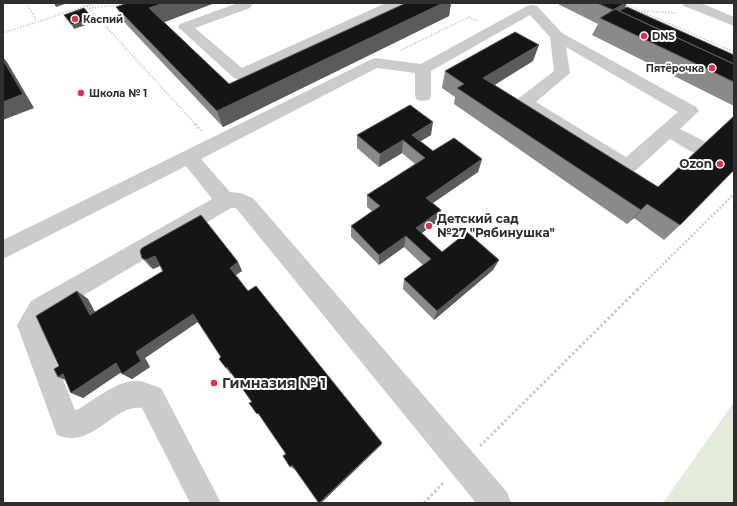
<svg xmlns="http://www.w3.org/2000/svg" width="737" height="506" font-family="Montserrat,sans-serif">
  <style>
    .green { fill: #e5ebdb }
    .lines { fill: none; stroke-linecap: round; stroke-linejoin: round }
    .path-far2 { stroke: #cbcbcb; stroke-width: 1.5; stroke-dasharray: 1.5 1.5; stroke-linecap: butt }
    .path-far1 { stroke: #cbcbcb; stroke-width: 2.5; stroke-dasharray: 2 2; stroke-linecap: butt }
    .path { stroke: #cbcbcb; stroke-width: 3; stroke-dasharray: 2.5 2.5; stroke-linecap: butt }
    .minor { fill: #cbcbcb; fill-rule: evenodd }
    .wall { fill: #8a8a8a }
    .shaded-wall { fill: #5b5b5b }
    .building { fill: #151515; stroke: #5b5b5b }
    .poi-dot { fill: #e62e50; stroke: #fff; stroke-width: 1.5 }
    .labels { text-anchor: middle; stroke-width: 4; stroke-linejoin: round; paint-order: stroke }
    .far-poi-label { font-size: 10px; font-weight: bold; fill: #2e2e2e; stroke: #fff; text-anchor: start }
    .poi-label { font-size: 12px; font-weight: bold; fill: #2e2e2e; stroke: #fff; text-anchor: end }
    .near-poi-label { font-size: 14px; font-weight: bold; fill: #2e2e2e; stroke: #fff; text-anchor: start }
  </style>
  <rect width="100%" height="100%" fill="#fff"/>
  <path class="green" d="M734,402v101h-71z"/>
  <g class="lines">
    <path class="path-far2" d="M26,3l11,18
      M622,3l112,49
      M87,6l109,119
      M89,8l33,-3
      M641,11l35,2
      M3,33l92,-30
      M401,50l68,-33 8,4"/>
    <path class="path-far1" d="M195,124l6,7
      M637,290l97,-96"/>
    <path class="path" d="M480,446l158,-157
      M424,503l20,-21"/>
    <path class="minor" d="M238,3h12l2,2 -2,3 -55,20 47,40 144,-65h18l-2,3 -162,74 -6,-2 -56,-51 2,-3z
      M682,3h19l33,14v9l-50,-20z
      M532,5l5,1 25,27 134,74 3,4 -19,18 28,14 2,5 -2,5c-14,4 -27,-8 -38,-14l-36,33 -7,2 -7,-2 -101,-66 -2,-4 2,-4 35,-27 -4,-34 -20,-22 -99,56v25l-2,4 -6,1 -6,-1 -2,-4v-23l-38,-5 -176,91 29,33 10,1 13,5 254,294 4,11h-35l-240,-295h-5l-184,109 -5,9 33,84 4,-1c16,-10 41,-30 60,-28 7,1 15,5 22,7l60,115h-31l-48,-95c-28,-5 -49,42 -85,27l-40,-110 14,-24 181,-102 -26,-33 -183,93v-19l367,-180 5,-2 46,6 106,-58zM566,47l112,65 -52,45 -90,-55 34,-29z"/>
  </g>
  <path class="wall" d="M406,3h45l-2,13 -226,111 -98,-104 -9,-16 48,15 65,62z
    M556,3h71l-2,4 109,48v51l-142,-71 6,-11z
    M533,61l-38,24 163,102 22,38 -16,15 -30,-22 -7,6 -173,-120 1,-7 -13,-9 3,-17z
    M357,135h74l-11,6 13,10 49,8 -4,13 -45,31 8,7 -3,11 -16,12 20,19 57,8 -6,10 -59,50 -31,-31 1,-10 19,-14 -19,-18 -25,18 -28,-28v-11l21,-15 -5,-4v-12l48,-31 -13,-11 -23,14 -22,-19z
    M142,258l96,4 4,9 -6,4 12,16 134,152 -1,2 -60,58h-3l-23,-35 -1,1 -4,-2 -4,-13 -34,-52 -20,-29 -1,1 -10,-17 -23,-35 -53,36 5,9 -18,12 -11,-7 -38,26 -24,-32 18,-75 11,8 7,13 68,-41 -3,-5 -7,3 -3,-2z"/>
  <path class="shaded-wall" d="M54,3h14l-12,4z
    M164,3h51l-58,22 -8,-17z
    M443,3h8l-2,13 -226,111 -6,-16z
    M625,3h2l-7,15 -7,-8z
    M86,14h3l2,3 -2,1z
    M90,19l2,4 -18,6 -2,-4z
    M539,45l-6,16 -54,33 4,-16z
    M3,57l4,5 27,46 -31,12z
    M433,122l-2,13 -20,12 1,-12z
    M403,140l-1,13 -23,14 1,-13z
    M482,159l-4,13 -54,37 2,-11z
    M647,204l-13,14 -7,6z
    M441,210l-3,11 -24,18 2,-11z
    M406,236l-2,11 -25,18v-10z
    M155,256l7,9 -9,4 -7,-9z
    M499,260l-6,10 -59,50 3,-9z
    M238,262l4,9 -8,5 -4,-8z
    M77,291l11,8 12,23 -10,-7z
    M193,314l6,7 -54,37 5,9 -18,12 -10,-5 14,-22z
    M116,363l10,6 -43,29 -12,-5z
    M227,367l6,5 -2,2 -5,-6z
    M63,374l8,8 -13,-5z
    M382,443l-1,2 -60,58h-2z"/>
  <path class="building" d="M127,3h37l-15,5 80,76 177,-81h37l-226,108 -101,-104z
    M597,3h28l-12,7z
    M627,7l107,48v9l-115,-53z
    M84,8l5,6h-3l4,5 -18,6 -8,-10z
    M615,9l119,55v18l-134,-64z
    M515,32l24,13 -56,33 175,109 76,-71v54l-54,55 -33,-21 -6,6 -184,-122 7,-4 -19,-13z
    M3,60l20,34 -20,8z
    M410,105l23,17 -21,13 21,16 21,-13 28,21 -56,39 15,12 -25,18 26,24 25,-20 32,28 -62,51 -33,-32 27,-20 -25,-23 -27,19 -28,-29 29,-20 -13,-11 58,-37 -22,-18 -23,14 -23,-19z
    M201,215l37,47 -8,6 18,23 8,-5 126,157 -63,60 -27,-38 -2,2 -7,-11 3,-2 -28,-41 -1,1 -8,-11 3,-1 -25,-35 -1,1 -7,-9 2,-2 -28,-43 -57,38 5,9 -19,13 -6,-11 -45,30 -8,-19 -5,3 -4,-8 5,-3 -23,-50 41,-25 13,24 73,-44 -8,-15 -9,4 -4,-2 -2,-7 2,-3z"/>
  <g class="poi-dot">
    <circle cx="75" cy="19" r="4"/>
    <circle cx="644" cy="36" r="4"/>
    <circle cx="712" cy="68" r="4"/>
    <circle cx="81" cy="93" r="4"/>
    <circle cx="720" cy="164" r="4"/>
    <circle cx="429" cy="226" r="4"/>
    <circle cx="214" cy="383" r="4"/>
  </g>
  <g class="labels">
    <g class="far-poi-label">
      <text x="83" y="23">Каспий</text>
      <text x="652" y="40">DNS</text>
      <text x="704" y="72" text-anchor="end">Пятёрочка</text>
      <text x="89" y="97">Школа № 1</text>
    </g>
    <g class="poi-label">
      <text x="712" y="168">Ozon</text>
      <text x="437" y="223" text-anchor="start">Детский сад<tspan x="437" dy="14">№27 "Рябинушка"</tspan></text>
    </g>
    <g class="near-poi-label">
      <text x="222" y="388">Гимназия № 1</text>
    </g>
  </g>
  <rect width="737" height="506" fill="none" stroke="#2e2e2e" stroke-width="8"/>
</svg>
